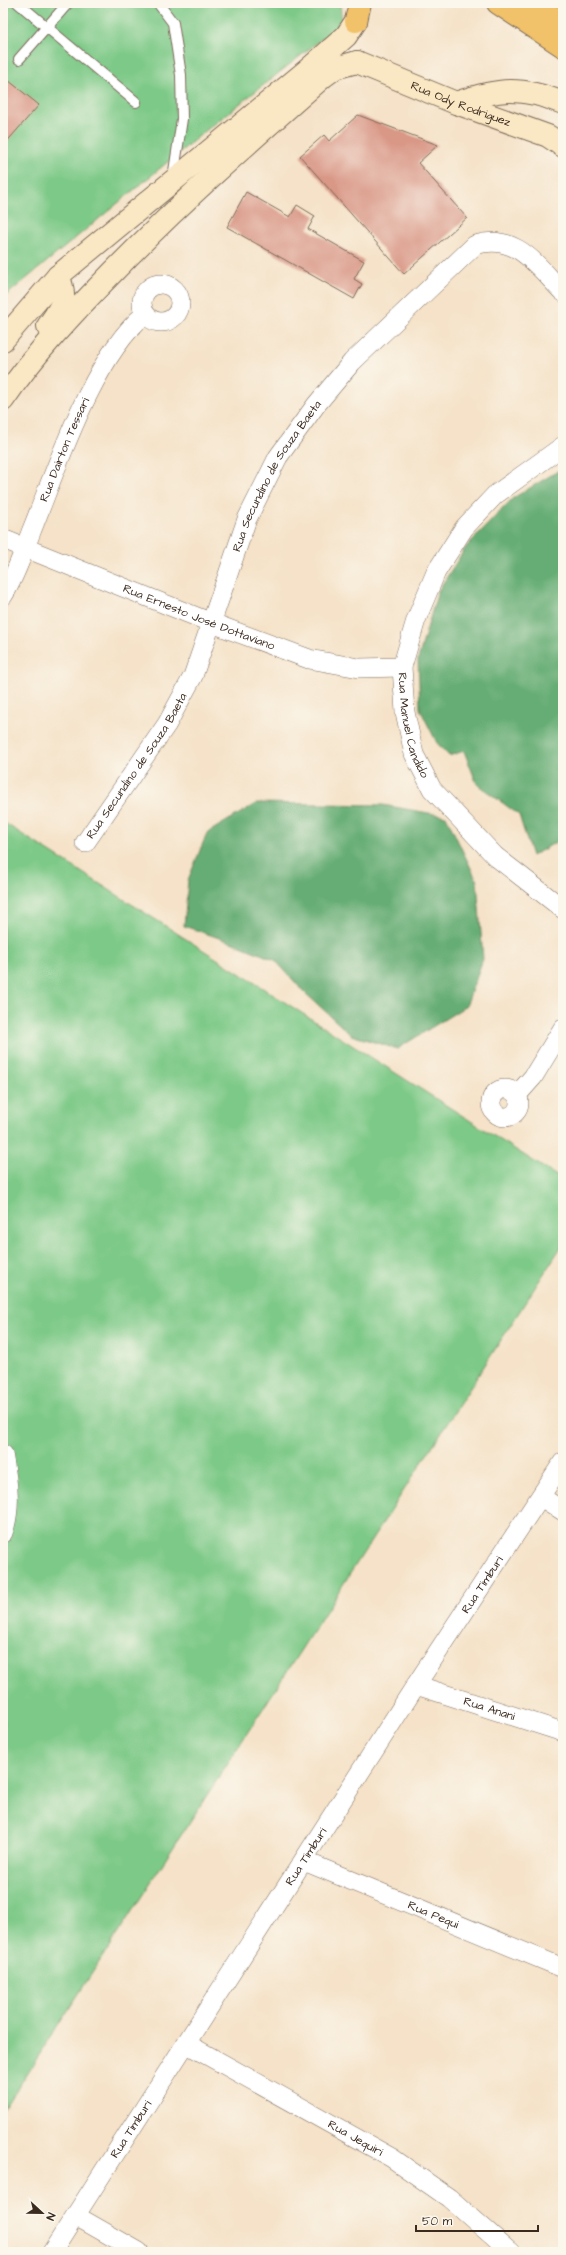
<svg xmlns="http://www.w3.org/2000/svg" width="566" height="2255" font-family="'Architects Daughter',sans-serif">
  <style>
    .green { fill: #7dc987; stroke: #5c7a52 }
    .forest { fill: #66ad74; stroke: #506c49 }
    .building { fill: #d99786 }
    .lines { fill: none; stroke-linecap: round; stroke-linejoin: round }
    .lane-casing { stroke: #7c6a5a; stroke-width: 12 }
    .street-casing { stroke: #7c6a5a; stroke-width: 20 }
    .secondary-casing { stroke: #7c6a5a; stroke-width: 24 }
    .highway-casing { stroke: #7c6a5a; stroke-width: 24 }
    .lane { stroke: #fff; stroke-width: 10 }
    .street { stroke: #fff; stroke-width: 19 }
    .secondary { stroke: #fae7c3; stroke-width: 22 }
    .highway { stroke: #f2c26a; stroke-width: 22 }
    .labels { text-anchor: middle; stroke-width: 3.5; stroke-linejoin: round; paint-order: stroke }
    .street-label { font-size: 12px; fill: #3b2a1e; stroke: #fbf7ec }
  </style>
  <rect width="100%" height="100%" fill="#fbf7ec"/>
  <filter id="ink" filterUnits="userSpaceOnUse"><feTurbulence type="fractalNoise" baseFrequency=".025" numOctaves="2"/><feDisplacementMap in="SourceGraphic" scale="8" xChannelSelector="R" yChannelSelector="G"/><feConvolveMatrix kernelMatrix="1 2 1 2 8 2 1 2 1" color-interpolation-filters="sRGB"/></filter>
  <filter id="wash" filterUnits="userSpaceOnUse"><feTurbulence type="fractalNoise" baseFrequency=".012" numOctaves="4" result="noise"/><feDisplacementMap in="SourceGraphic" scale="16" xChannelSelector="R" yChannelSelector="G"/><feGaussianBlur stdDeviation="0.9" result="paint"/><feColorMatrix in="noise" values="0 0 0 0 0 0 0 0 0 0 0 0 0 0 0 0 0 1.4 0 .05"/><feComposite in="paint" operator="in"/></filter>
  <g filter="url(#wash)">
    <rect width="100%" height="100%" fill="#f5e2c8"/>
    <path class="green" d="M3,3h337l2,20 -138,109 -201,166z
      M3,822l560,358v64l-560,867z"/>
    <path class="forest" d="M563,468v370l-31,18 -13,-41 -42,-31 -13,-33 -15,5 -12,-13 -17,-34 -2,-50 20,-68 28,-44 47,-49z
      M257,803l126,2 63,11 31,65 6,78 -17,47 -69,43 -46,-14 -48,-44 -28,-31 -44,-18 -47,-16 4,-46 19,-47z"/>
    <g id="blocks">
      <path class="building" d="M3,76l36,29 -36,41z
        M358,115l80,30 -20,18 49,55 -63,56 -104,-118 24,-21 5,6z
        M246,192l44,25 7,-12 18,11 -7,13 56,32 -10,18 8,5 -8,15 -127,-72z"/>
    </g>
  </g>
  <g filter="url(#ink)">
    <use href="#blocks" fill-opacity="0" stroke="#7c6a5a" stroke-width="1"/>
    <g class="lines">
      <defs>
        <path id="lane" d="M18,3l118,99
          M158,3l15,20 8,52 1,44 -9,59
          M19,59l49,-56"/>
        <g id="street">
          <circle cx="161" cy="303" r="19"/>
          <path id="s1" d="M563,446l-68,49 -31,33 -28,44 -20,48 -14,47 3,45 9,42 18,35 63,67 68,53"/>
          <path id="s2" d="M3,539l209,84 97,36 50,9 43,-1"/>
          <path id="s3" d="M3,596c12,-19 20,-43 28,-64 26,-64 61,-174 114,-218"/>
          <path id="s4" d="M85,843l82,-119 26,-48 54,-157 31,-62 38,-52 36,-43 123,-117c41,-13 62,21 88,47"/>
          <circle cx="505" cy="1103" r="14"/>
          <path d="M517,1095l16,-18 30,-49"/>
          <path d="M3,1454c5,27 9,53 0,79"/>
          <path d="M541,1497l22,14"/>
          <path id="s5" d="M416,1685l147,47"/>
          <path id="s6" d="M304,1861l259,107"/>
          <path id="s7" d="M187,2044l205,114 57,40 62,54"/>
          <path d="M76,2216l63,36"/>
          <path id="s8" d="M52,2252l364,-567 147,-223"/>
        </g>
        <g id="secondary">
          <path id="s9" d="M357,62l99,41 92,33 15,10"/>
          <path d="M456,103c43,-15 65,-17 107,0"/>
          <path d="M48,326c13,-19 21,-27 10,-50"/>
          <path d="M3,340l55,-64 253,-209 35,-31 10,-15"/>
          <path d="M3,400c32,-47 70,-87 110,-128 67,-69 139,-133 211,-196l11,-8 22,-6"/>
        </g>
        <path id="highway" d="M498,3l65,43
          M515,3l48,17
          M356,21l4,-18"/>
      </defs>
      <use href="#lane" class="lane-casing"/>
      <use href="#street" class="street-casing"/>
      <use href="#secondary" class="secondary-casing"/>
      <use href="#highway" class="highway-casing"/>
      <use href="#lane" class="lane"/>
      <use href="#street" class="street"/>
      <use href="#secondary" class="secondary"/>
      <use href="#highway" class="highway"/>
    </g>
  </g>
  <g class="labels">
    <g class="street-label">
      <text dy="4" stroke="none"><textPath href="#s9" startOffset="112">Rua Ody Rodriguez</textPath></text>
      <text dy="4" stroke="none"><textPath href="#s3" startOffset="159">Rua Dairton Tessari</textPath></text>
      <text dy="4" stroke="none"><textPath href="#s4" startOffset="417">Rua Secundino de Souza Baeta</textPath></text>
      <text dy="4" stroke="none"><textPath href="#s2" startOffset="211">Rua Ernesto José Dottaviano</textPath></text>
      <text dy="4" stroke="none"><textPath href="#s1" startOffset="342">Rua Manuel Candido</textPath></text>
      <text dy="4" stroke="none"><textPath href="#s4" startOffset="93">Rua Secundino de Souza Baeta</textPath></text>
      <text dy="4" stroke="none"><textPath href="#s8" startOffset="794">Rua Timburi</textPath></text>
      <text dy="4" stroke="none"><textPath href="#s5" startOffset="77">Rua Anani</textPath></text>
      <text dy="4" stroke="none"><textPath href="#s8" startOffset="470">Rua Timburi</textPath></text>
      <text dy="4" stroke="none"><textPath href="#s6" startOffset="140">Rua Pequi</textPath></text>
      <text dy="4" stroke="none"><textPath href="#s8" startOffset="146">Rua Timburi</textPath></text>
      <text dy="4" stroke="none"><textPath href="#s7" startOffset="193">Rua Jequiri</textPath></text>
    </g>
  </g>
  <rect width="566" height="2255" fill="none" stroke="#fbf7ec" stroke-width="16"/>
  <g transform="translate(42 2213) rotate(112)" stroke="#fbf7ec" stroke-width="3" paint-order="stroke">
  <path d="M0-3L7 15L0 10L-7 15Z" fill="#3b2a1e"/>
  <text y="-6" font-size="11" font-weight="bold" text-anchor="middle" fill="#3b2a1e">N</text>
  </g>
  <path d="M416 2225v6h122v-6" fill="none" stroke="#3b2a1e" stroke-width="2"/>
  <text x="422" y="2225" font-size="12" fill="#3b2a1e" stroke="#fbf7ec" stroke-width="3" paint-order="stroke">50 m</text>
</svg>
